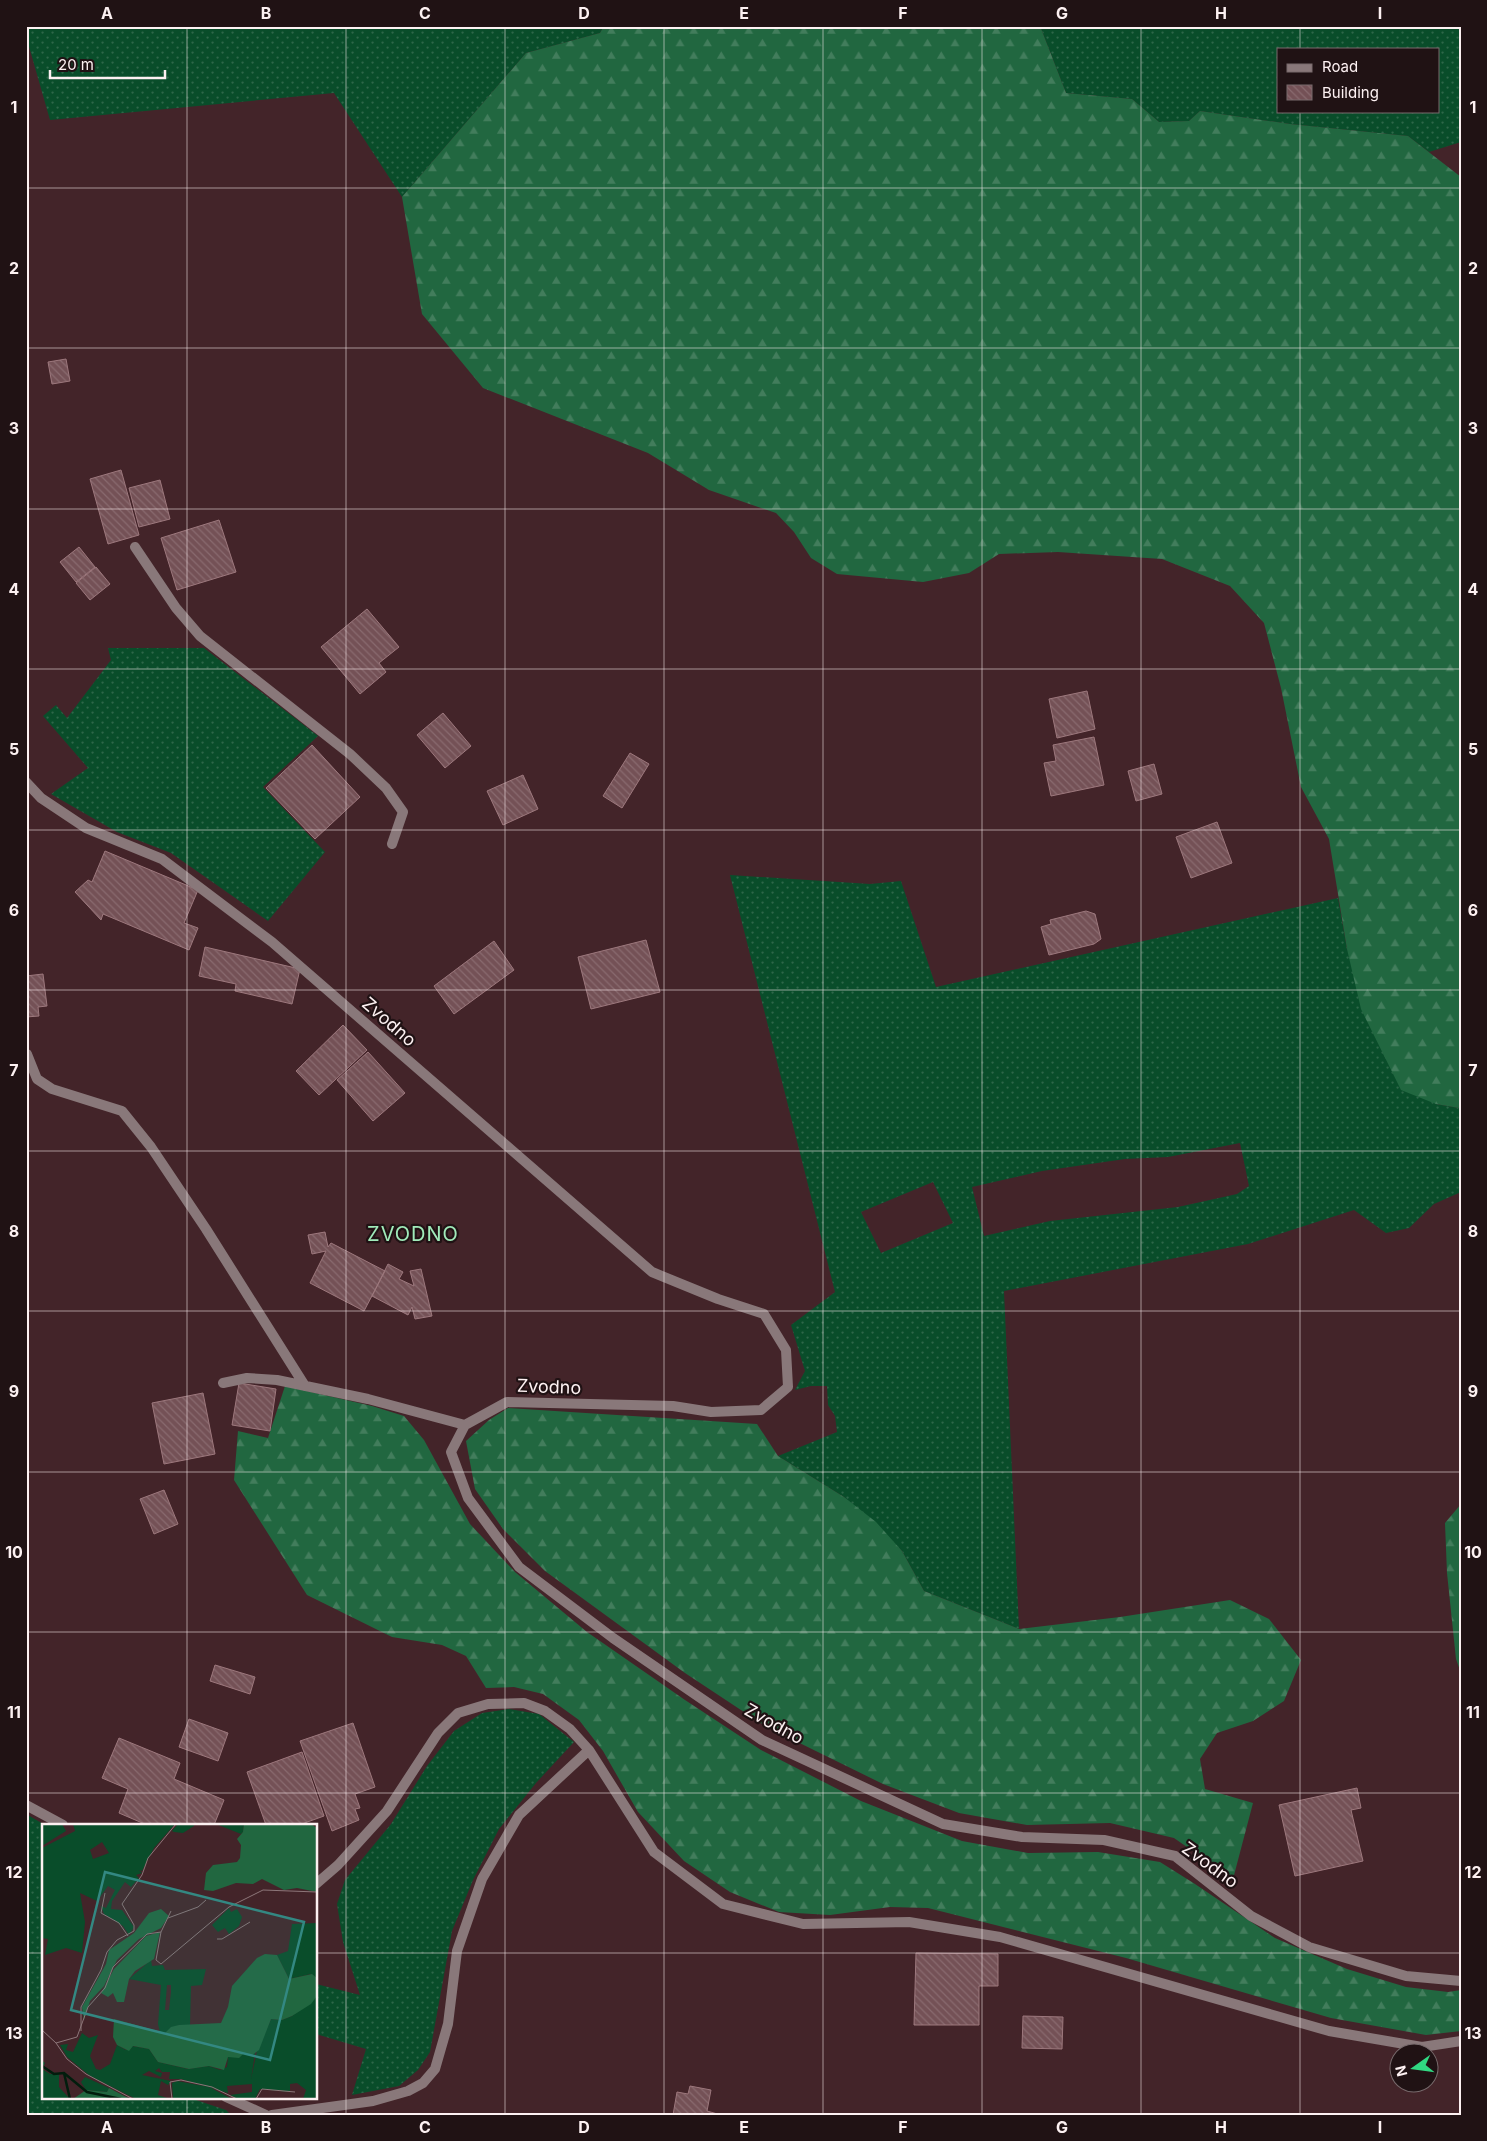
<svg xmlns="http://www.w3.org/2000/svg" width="1487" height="2141" font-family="Inter,sans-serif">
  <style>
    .grass { fill: url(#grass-dots); fill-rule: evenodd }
    .forest { fill: url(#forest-firs) }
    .building { fill: url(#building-back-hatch); stroke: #9d787d }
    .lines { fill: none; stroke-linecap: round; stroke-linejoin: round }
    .street { stroke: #89787a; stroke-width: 10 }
    .grid { fill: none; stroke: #fdf1f2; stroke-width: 1; stroke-opacity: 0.55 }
    .labels { text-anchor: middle; stroke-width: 4.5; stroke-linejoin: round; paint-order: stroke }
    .street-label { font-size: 18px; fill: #fdf1f2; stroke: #201214 }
    .quarter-label { font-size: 20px; letter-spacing: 1px; fill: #a1ebba; stroke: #201214 }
    .inset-river { fill: none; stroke: #011d0d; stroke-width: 2.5 }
    .inset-road { fill: none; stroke: #8d7679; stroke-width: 1 }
    .view { fill: #338882; fill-opacity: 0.15; stroke: #338882; stroke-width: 2.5 }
    .inset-edge { fill: none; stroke: #fdf1f2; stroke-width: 2.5 }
    .neatline { fill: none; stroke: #fdf1f2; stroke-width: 2 }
    .grid-label { font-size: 16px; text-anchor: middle; font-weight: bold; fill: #fdf1f2 }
  </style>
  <defs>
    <pattern id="grass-dots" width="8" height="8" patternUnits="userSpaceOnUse" patternTransform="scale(1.25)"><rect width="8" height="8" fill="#094d2a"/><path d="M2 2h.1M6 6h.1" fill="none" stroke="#2e6749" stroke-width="1.8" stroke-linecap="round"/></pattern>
    <pattern id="forest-firs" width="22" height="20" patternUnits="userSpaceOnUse" patternTransform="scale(1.25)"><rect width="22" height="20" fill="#216740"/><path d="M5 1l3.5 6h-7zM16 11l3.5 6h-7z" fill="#427d5c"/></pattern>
    <pattern id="building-back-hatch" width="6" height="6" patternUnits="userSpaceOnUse" patternTransform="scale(1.25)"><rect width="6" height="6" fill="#745156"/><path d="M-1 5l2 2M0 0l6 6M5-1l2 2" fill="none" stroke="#896a6f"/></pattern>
  </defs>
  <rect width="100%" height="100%" fill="#432429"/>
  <path class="grass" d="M26,26h578l-4,7 -74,20 -124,144 -68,-104 -284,27 -24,-84z
    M1040,26h421v116l-32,10 -21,-16 -118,-12 -90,-13 -11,10 -30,1 -27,-23 -66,-6zM1278,49h160v62h-160z
    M108,648h96l114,88 -55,51 62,65 -57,69 -97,-68 -54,-21 -66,-38 37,-26 -45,-52 13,-11 11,13 44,-58z
    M730,875l140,9 31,-3 35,106 402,-89 9,51 89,155 23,4 2,3v81l-27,12 -25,24 -23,5 -32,-23 -106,34 -244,47 15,338 -95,-38 -22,-40 -58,-54 -66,-41 59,-24 -2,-16 -7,-11 -1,-19h-16l-16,4 10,-19 -14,-46 44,-33zM1240,1143l9,43 -12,8 -59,13 -128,14 -66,15 -12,-49 70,-16 83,-12 43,-2zM933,1182l20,41 -72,30 -20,-41z
    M509,1709l30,5 35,28 -38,41 -37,46 -26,51 -21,51 -22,121 -12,18 -19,16 -47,9 14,-46 -50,-15v-50l44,11 -17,-53 -6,-38 8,-24 46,-56 36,-58 27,-35 28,-18z
    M26,1814l19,11 -1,272h143l39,13 5,5h-205z"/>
  <path class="forest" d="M604,26h436l26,67 66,6 27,23 30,-1 11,-10 90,13 118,12 53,41v934l-2,-3 -23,-4 -35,-14 -40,-81 -14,-60 -18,-110 -28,-52 -20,-99 -17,-65 -34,-37 -68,-27 -104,-7 -59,2 -30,19 -46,9 -86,-8 -26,-16 -17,-26 -18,-19 -67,-23 -61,-37 -165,-65 -61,-74 -20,-117 124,-144 74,-20z
    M285,1386l87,20 32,10 20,24 46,84 45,48 72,60 98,68 76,50 100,51 101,40 66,12 70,-1 62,10 35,22 80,54 72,31 59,18 42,5 13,-2v41l-35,4 -95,-17 -205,-60 -198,-50 -38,-1 -60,8 -51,-3 -49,-20 -46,-31 -46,-49 -35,-61 -24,-31 -36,-26 -29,-7 -28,1 -20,-32 -24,-11 -50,-8 -85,-42 -73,-115 4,-49 30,7z
    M508,1408l249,16 21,32 66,41 32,25 26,29 22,40 95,38 101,-12 110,-17 39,19 32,41 -17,41 -31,20 -36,12 -17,26 5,30 48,14 -20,76 -59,-41 -64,-15 -83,2 -68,-12 -76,-29 -118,-58 -80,-53 -140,-102 -42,-42 -28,-40 -9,-48 23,-21z
    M1461,1504v169l-5,-14 -9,-86 -2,-50z"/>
  <path class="building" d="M66,359l4,22 -18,3 -4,-22z
    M121,470l18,65 -31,9 -18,-65z
    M160,480l10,39 -31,8 -10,-39z
    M219,520l17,52 -59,18 -16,-52z
    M79,547l16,20 -19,15 -16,-20z
    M96,567l14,17 -20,16 -14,-17z
    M367,609l32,38 -20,16 7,9 -26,22 -39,-47z
    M1087,691l8,38 -38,9 -8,-39z
    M443,713l28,33 -26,22 -28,-33z
    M1094,737l10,48 -53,11 -7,-33 12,-2 -3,-16z
    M312,745l48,52 -45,42 -49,-51z
    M630,753l19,11 -27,44 -19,-12z
    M1154,764l8,30 -26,7 -8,-30z
    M523,775l15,34 -35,16 -16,-34z
    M1217,822l15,41 -41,15 -15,-41z
    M105,851l93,39 -14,33 14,5 -9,22 -86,-36 -2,6 -26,-28 13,-12 4,2z
    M1086,911l9,3 6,25 -7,5 -45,11 -8,-28 10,-3 -1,-4z
    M646,940l14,52 -69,17 -13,-52z
    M494,941l20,29 -60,44 -20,-28z
    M205,947l95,22 -8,35 -57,-13 1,-7 -37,-8z
    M43,974l4,32 -9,1 1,9 -13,1v-41z
    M343,1025l24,25 -48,45 -23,-24z
    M368,1052l37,41 -32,28 -36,-41z
    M325,1232l3,15 3,-4 54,28 -21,40 -54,-28 16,-32 -14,3 -4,-19z
    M388,1264l15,8 -4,7 15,7 -4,-15 11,-2 11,47 -17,3 -3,-12 -4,8 -36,-19z
    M239,1383l37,6 -6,42 -38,-6z
    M203,1393l12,61 -51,10 -12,-61z
    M164,1490l14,34 -24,10 -14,-35z
    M215,1665l40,12 -5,17 -40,-13z
    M189,1719l39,14 -10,28 -39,-14z
    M353,1723l22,64 -20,7 5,14 -5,1 4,11 -27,11 -32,-90z
    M119,1738l61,25 -6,16 50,21 -10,25h-67l-28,-12 9,-24 -26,-11z
    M302,1752l22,64 -25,9h-33l-19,-53z
    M1357,1788l4,20 -10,2 12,51 -68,15 -16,-71z
    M916,1953l82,1v32h-19v39h-65z
    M1023,2016l40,1 -1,32 -40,-1z
    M690,2086l21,4 -4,21 14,4h-48l4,-23 11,2z"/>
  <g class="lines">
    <path class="street" d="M135,547l41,61 24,28 150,118 36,34 17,24 -11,32
      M26,782l15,16 45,30 76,31 110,83 380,330 66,27 46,15 22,36 2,37 -27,23 -50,2 -38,-6 -166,-4 -42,23 -14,27 17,46 51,69 94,71 149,102 181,84 79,13 82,3 71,16 76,60 58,31 97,29 55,5
      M27,1054l10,25 15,10 70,22 29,36 55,82 99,157
      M223,1383l24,-5 30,2 91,19 97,26
      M26,1805l37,20
      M316,1884l22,-19 49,-54 51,-78 20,-20 30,-9 36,-1 21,8 25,18 19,21 65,102 69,52 80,20 106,-2 91,15 329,94 93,16 39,-6
      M226,2097l40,18
      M272,2115l101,-14 35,-10 15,-8 12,-14 13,-45 9,-73 25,-72 37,-64 70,-65"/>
  </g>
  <path class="grid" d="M187,26v1799M346,26v2089M505,26v2089M664,26v2089M823,26v2089M982,26v2089M1141,26v2089M1300,26v23M1300,111v2004M26,188h1435M26,348h1435M26,509h1435M26,669h1435M26,830h1435M26,990h1435M26,1151h1435M26,1311h1435M26,1472h1435M26,1632h1435M26,1793h1435M26,1953h18M316,1953h1145M187,2097v18"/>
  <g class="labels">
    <g class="street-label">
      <text transform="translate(389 1022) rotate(41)" y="6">Zvodno</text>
      <text transform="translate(549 1387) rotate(2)" y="6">Zvodno</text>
      <text transform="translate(774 1724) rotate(29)" y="6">Zvodno</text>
      <text transform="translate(1210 1865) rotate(36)" y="6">Zvodno</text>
    </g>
    <g class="quarter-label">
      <text x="413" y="1241">ZVODNO</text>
    </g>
  </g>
  <g transform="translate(42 1824)">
    <rect width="275" height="275" fill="#432429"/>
    <path d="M0,0h20l4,7 -24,15zM31,0h102l-21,24 -12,23 -3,-1 3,3 -6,2 3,3 -8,9 -6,-5 -13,19 -1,8 11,1 12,17 -5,8 -6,-9 -19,-12 -3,-8 5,2 9,-18 -7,-4 -11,15 -17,-8 5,29 -3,31 -16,-5 -21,7 3,-16 -6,-1v-90l33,-17zM60,18l7,11 -16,6 -3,-9zM136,0h16v2l-11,7 -9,-1 -2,-1zM174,0h28l-1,8 -2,2zM187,84l2,4 6,-3 5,8 -3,9 -10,8 -4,-6 -7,4 -6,-7zM275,99v55l-6,-4 -22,5 -12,-24 11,-4 4,-27zM109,136l1,6 11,-1 2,5 41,-1 -4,16 -11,1 -1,39h-11l-14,8 -5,-1 -2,-8 3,-39 -32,-6zM125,161h4v7l-2,18h-4zM275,172v103h-14l3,-9 -9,-7 -7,1v8l-30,-3 -5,10h-17l-8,-4 22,-3v-8l-25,2 1,7 -47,-14h-12l1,-7h-8l-3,-4 -4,3 7,2 -1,4 -12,-6 -7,4 29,6 -3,4 -7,-4 -3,14 12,4h-34l-46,-23 -23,-19 -7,-12 8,-1 -2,6 7,2 9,-19 7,5 9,-3 -8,21 6,13 4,1 10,-6 7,-19 9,5 6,-4 17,3 9,13 30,7 21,-3 11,4 7,-3 1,-10 3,-2 24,-2 -4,26 6,-28 14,-32 11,1 10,-4zM0,236l3,3 -3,6 8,5h9v13l11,12h-28zM43,253l24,11 -2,4 -21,-2 -5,-8zM135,257l32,6 23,12h-59l-1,-16z" fill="#094d2a" fill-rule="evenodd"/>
    <path d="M202,0h67l6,4v64l-20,-4 -13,2 -22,-11 -9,5 -17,-1 -23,8 -9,-1 2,-17 7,-8 24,-3 3,-4 1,-13 -4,-6 6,-7zM119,85l8,7 -8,12 -22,11 -22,21 -13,26 -14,15 -6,19 -2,-13 24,-43 3,-14 25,-17 15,-20zM118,108l-6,27 -19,12 -6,8 -5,23h-7l-4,-9 -5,4 -7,-4 13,-24 32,-33zM223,130l12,1 12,24 23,-5 5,4v18l-6,8 -19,12 -10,4 -11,-1 -12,31 -8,6 -7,-3 -5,5 -11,-1 -4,13 -15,-4 -20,3 -31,-7 -9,-13 -16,-3 -4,5 -12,-6 -4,-8 1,-18 51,14 6,-6 8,-2 42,-2 7,-16 4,-21 25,-28zM67,264l21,11h-57l13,-9 21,2z" fill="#216740"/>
    <path class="inset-river" d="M0,242l12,8 10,-1 23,19 34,7M22,249l6,26"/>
    <path class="inset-road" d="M63,69l-4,20 18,10 9,13M126,94l30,-11 8,-7M119,108l10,-21M175,115h5l28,-17M0,206l14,13 11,16 19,15 47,25M39,207v-24l20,-37 6,-18 10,-12 17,-9v-6l-12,-21 20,-29 6,-17 28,-34M14,219l21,-6 11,-30 17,-19 8,-21 34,-33 14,-2 -5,28 5,4 68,-57 34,-17 54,2M130,275l-2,-17 11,-2 31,7 25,12M214,275l6,-10 33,3"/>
    <path class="view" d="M63,48l199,50 -34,138 -199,-50z"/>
    <rect width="275" height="275" class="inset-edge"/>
  </g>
  <rect width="1487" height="2141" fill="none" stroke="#201214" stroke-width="55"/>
  <rect x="1277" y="48" width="162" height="65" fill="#201214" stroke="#786b6d"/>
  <rect x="1287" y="64" width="25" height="8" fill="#89787a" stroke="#786b6d"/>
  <text x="1322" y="72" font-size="15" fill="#fdf1f2">Road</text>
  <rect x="1287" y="85" width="25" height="15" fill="url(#building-back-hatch)" stroke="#786b6d"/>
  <text x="1322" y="98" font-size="15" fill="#fdf1f2">Building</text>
  <g transform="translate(1414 2068) rotate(256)"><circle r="24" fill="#201214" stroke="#786b6d"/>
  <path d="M0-4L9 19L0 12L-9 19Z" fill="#31d882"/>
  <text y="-8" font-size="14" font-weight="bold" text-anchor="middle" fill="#fdf1f2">N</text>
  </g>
  <path d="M50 70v8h115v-8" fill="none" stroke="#fdf1f2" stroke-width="2.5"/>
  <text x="58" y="70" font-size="15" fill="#fdf1f2" stroke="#201214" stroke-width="4" paint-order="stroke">20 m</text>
  <rect x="28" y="28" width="1432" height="2086" class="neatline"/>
  <g class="grid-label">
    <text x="107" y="19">A</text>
    <text x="266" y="19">B</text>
    <text x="425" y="19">C</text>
    <text x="584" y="19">D</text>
    <text x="744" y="19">E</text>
    <text x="903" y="19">F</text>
    <text x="1062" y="19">G</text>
    <text x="1221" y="19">H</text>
    <text x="1380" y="19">I</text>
    <text x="14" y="113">1</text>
    <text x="1473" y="113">1</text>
    <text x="14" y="274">2</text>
    <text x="1473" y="274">2</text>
    <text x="14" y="434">3</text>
    <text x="1473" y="434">3</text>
    <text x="14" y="595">4</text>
    <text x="1473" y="595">4</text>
    <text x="14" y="755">5</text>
    <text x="1473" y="755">5</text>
    <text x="14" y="916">6</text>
    <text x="1473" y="916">6</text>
    <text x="14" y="1076">7</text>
    <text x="1473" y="1076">7</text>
    <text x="14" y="1237">8</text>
    <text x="1473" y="1237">8</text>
    <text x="14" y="1397">9</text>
    <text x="1473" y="1397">9</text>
    <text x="14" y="1558">10</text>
    <text x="1473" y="1558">10</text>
    <text x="14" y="1718">11</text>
    <text x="1473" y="1718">11</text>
    <text x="14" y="1878">12</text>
    <text x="1473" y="1878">12</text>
    <text x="14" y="2039">13</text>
    <text x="1473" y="2039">13</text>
    <text x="107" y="2133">A</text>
    <text x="266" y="2133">B</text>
    <text x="425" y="2133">C</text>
    <text x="584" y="2133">D</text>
    <text x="744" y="2133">E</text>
    <text x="903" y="2133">F</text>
    <text x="1062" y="2133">G</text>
    <text x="1221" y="2133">H</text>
    <text x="1380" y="2133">I</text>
  </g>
</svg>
